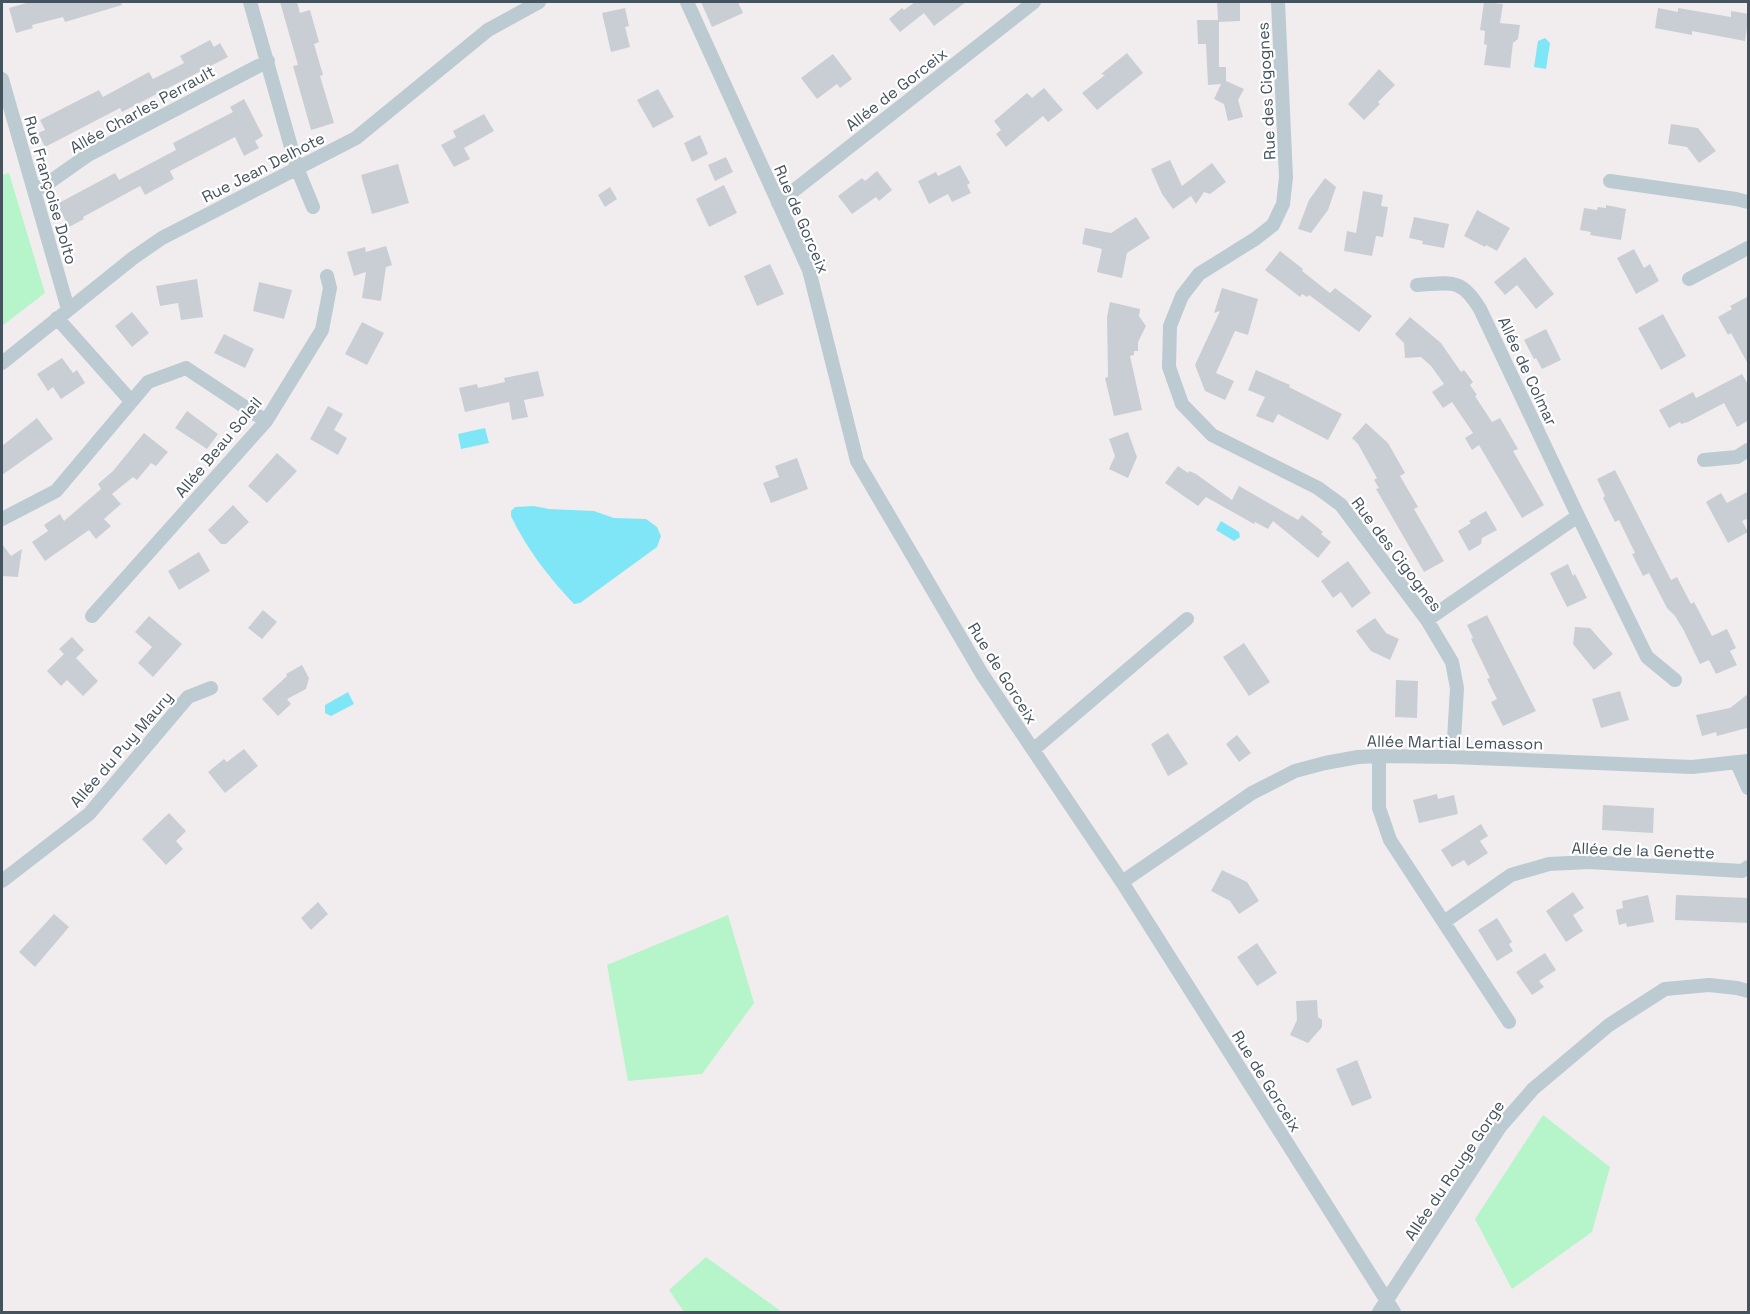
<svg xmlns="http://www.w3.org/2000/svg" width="1750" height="1314" font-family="'Space Grotesk',sans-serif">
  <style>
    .green { fill: #b6f4ca }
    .water { fill: #7ee6f7 }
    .building { fill: #c9ced4 }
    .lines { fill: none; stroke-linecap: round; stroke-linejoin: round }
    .minor { stroke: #bccad2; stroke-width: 14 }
    .labels { text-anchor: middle; stroke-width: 4.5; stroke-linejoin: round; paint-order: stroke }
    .street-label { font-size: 16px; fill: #44535e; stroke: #fff }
  </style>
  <rect width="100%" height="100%" fill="#f1edee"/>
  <path class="green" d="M9,173l36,120 -43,33v-151z
    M728,915l26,88 -52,71 -74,7 -21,-116z
    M1543,1115l67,52 -18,65 -80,57 -37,-70z
    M706,1257l76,55h-98l-15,-22z"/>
  <path class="water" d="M1545,38l5,5 -4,26 -12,-2 4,-26z
    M485,428l4,15 -28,6 -3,-15z
    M534,506l15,3 45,2 20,7 32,1 11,8 4,9 -4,11 -77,56 -6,1c-24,-25 -48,-56 -63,-88v-5l4,-4z
    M1221,521l18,11 1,5 -6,4 -18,-11z
    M348,692l6,12 -23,12 -6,-3v-8z"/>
  <path class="building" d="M30,2h91l1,3 -57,17 -2,-5 -31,8 1,3 -17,5 -7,-25z
    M280,2h17l3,11 10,-3 9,32 -5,2 9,31 -3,1 14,47 -23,7 -18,-64 5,-1z
    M701,2h37l5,11 -31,14z
    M915,2h51l-32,24 -10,-13 -24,19 -11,-13 13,-11 2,2z
    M1217,2h23v19l-21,1v45h7v14l18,8 -6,11 5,17 -15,4 -4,-17 -10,-5 7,-15 -13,1 -2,-41h-8l-1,-24h21z
    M1484,2l19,2 -3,19 20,2 -2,14 -5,4 -3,25 -26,-3 3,-20 -3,-1 1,-13 -5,-1z
    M625,8l4,18 -4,1 5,20 -19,5 -9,-39z
    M1658,8l20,4v-4l53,9v-6l18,3 -4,27 -53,-10v4l-37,-7z
    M210,40l4,7 6,-4 8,14 -106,55 -2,-4 -75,39 -7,-14 7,-3 -5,-10 59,-30 4,7 46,-25 4,7 31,-16 -4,-7z
    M1127,53l16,20 -46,37 -15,-17 23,-18 -4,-1z
    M833,54l19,25 -12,9 -3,-4 -20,15 -16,-21z
    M1379,69l16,16 -17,17 2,2 -16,16 -16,-16z
    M1044,88l19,22 -15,12 -5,-6 -37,31 -10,-13 5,-4 -7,-9 33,-28 5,5z
    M658,89l16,28 -21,11 -16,-28z
    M244,99l19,37 -8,5 4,7 -15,8 -9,-19 -65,34 4,8 -29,16 -5,-9 -57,31 1,2 -15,8 -12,-23 58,-31 4,7 57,-30 -3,-7 60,-31 -3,-5z
    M484,114l10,17 -30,17 6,11 -16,8 -13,-22 15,-8 -3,-6z
    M1671,124l27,4 18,23 -17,12 -12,-16 -19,-3z
    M700,135l8,19 -16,8 -8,-19z
    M726,157l7,15 -18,9 -7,-16z
    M1170,160l12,26 30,-23 14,19 -16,12 -6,-2 -8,12 -5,-8 -18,13 -11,-15 -11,-25z
    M398,164l11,39 -37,11 -11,-39z
    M960,165l10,18 -3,2 4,8 -19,9 -4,-8 -19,10 -11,-23 18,-9 2,4z
    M877,171l15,19 -13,11 -3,-4 -24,17 -14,-18 24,-18 3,3z
    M1325,178l11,9 -8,23 -17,23 -13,-4 11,-29z
    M724,185l13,28 -28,14 -13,-28z
    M610,187l7,12 -12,8 -7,-12z
    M1363,191l20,4 -2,11 7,1 -5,30 -7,-1 -4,20 -28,-5 3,-20 9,2z
    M1606,205l20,4 -5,31 -31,-5 1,-3 -11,-2 4,-22 13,2 1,-3 8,1z
    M1477,210l33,18 -13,23 -11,-6 -1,2 -21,-11z
    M1136,217l14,21 -23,15 -5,25 -25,-6 5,-23 -20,-5 3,-16 26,5z
    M1414,217l35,7 -5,24 -22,-4 1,-3 -14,-3z
    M386,246l6,19 -6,2 -5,34 -19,-3 4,-26 -12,4 -7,-24 18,-5 1,5z
    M1634,249l10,19 6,-4 9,17 -23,13 -19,-36z
    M1280,251l23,18 -1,2 28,22 5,-5 37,28 -13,16 -50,-37 -2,2 -5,-3 -2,3 -35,-27z
    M1525,257l29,37 -18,15 -19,-24 -12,10 -11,-13z
    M770,264l14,30 -27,12 -13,-30z
    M197,279l6,38 -22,3 -3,-17 -18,3 -4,-20z
    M259,282l33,8 -8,29 -31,-8z
    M1222,288l36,11 -10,36 -13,-4 -19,42 18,8 -9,19 -20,-9 -10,-26 25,-54 -6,2z
    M1749,296v70l-18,-33 -3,2 -10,-18 14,-8 -2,-3z
    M1110,302l30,7 -1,7 7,10 -8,16v9h-4v4l-4,1 12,54 -28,6 -9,-38 3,-1 -1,-60z
    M132,312l17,21 -17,14 -17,-21z
    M1663,314l23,42 -25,14 -23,-42z
    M1410,317l31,26 20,29 3,-2 9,12 -3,3 7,10 -2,1 17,26 8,-4 18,31 -5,2 31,54 -22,13 -43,-73 -7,5 -7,-12 8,-5 -21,-31 -9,6 -11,-16 12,-8 -13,-18 -10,-9 -16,1 -1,-15 -9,-9z
    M362,322l22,11 -17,32 -22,-11z
    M1546,329l15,31 -19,9 -6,-11 -2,1 -10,-19z
    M224,334l30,15 -9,19 -31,-15z
    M62,358l11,15 4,-3 8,13 -24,16 -8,-12 -5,4 -11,-17z
    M1256,370l34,15 -1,2 53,27 -14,26 -50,-26 -5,9 -17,-7 9,-19 -17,-7z
    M538,371l6,25 -20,4 4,17 -16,3 -3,-18 -44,10 -6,-24 18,-4 1,4 27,-6 -1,-4z
    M1742,374l7,12v34l-12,7 -13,-24 -36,19 -7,2 -1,-2 -11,6 -10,-18 34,-18 3,6z
    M328,406l15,8 -9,16 13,8 -9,17 -28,-16z
    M187,411l31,23 -11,15 -32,-21z
    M37,418l16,21 -51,36v-29z
    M1366,423l22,20 17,30 -5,3 18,31 -4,2 30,52 -20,11 -48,-83 3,-1 -5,-8 3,-2 -19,-34 -6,-6z
    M1128,432l9,25 -9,21 -19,-9 6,-13 -6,-17z
    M144,433l24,19 -12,14 -5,-3 -14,17 -4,-3 -21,17 9,10 -17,15 7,7 -15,13 -7,-9 -44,31 -13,-19 16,-11 -4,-6 16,-11 4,7 37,-32 -3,-5 15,-13z
    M277,453l20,18 -30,32 -19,-17z
    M797,458l11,31 -37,14 -8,-20 16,-6 -4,-11z
    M1178,466l10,7 1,-2 7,3 36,26 7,-14 59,34 4,-5 21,17 -2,2 10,8 -13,16 -45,-37 -5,8 -13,-7 -1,2 -48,-27 -8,9 -33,-23z
    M1615,470l56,110 6,-3 14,27 3,-2 18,34 15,-7 9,19 -6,3 7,14 -21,9 -7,-14 -9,4 -17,-35 -8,-13 -8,-8 -18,-35 -6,3 -11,-22 3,-1 -16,-33 -4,2 -12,-24 2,-2 -8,-17z
    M1749,491v27l-7,3 6,11 -20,11 -22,-41 15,-9 6,10z
    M233,505l16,17 -23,22h-5l-13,-14z
    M1486,511l11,19 -15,8 -1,6 -12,7 -11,-20 13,-8 -2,-2z
    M2,544l9,12 11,-7 -4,28 -16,-1z
    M199,552l11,19 -31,19 -11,-19z
    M1348,561l23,32 -19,15 -11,-16 -8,6 -12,-17z
    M1568,564l5,12 2,-2 12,24 -20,9 -17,-34z
    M263,610l14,12 -15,17 -14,-11z
    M1487,615l49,96 -33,15 -12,-24 6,-3 -10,-20 3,-1 -19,-39 2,-1 -6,-13z
    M149,616l33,28 -29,33 -15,-14 14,-16 -17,-15z
    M1375,618l11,15 13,6 -9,21 -19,-9 -15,-20z
    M1575,627l15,1 23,26 -19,16 -21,-26z
    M72,637l12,13 -8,8 22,23 -15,15 -16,-16 -6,6 -14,-15 17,-17 -5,-5z
    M1244,643l26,39 -21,14 -26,-39z
    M302,665l7,13 -3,11 -19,10 4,5 -13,12 -16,-17 25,-23 -1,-2z
    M1396,680l22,1 -1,37 -22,-1z
    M1620,691l9,29 -28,8 -9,-29z
    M1748,694l-1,34 -30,8 -1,-4 -14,4 -6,-21 34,-7z
    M1168,733l20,31 -20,12 -17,-32z
    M1237,735l14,18 -12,9 -13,-18z
    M244,749l14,17 -33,27 -17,-21 16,-13 3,3z
    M1437,794l1,5 16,-4 4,19 -39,9 -6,-23z
    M1603,805l51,3 -1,25 -51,-3z
    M169,813l17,18 -10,10 7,8 -17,16 -24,-26z
    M1481,824l7,12 -8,5 8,12 -20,13 -4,-6 -12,7 -11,-17z
    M1222,870l25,12 12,19 -20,13 -9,-13 -19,-10z
    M1573,892l11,16 -11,7 10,16 -17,11 -20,-31z
    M1648,895l6,27 -27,5 -1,-4 -7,2 -3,-15 7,-2 -1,-7z
    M1676,895l73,3v25l-74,-3z
    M318,902l10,12 -17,16 -10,-12z
    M54,914l15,13 -34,40 -16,-15z
    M1497,918l15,24 -3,2 4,7 -16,10 -19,-31z
    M1257,943l20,30 -20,13 -20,-29z
    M1545,953l11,17 -17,11 5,6 -12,8 -16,-23z
    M1317,1000l1,17 4,3v7l-14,16 -18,-8 7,-15 -1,-19z
    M1357,1060l15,38 -20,8 -16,-37z"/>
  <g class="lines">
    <path class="minor" d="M250,2l47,166 16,39
      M687,2l122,268 48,191 125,213 140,208 272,430
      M1278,2l8,175 -3,27 -10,21 -18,14 -56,35 -17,22 -12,30 -1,41 13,37 30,31 106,53 23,17 86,115 25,42 5,26 -4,69
      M2,79l66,230
      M1610,181l126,18 12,3
      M34,189l10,-3 44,-31 180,-94
      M778,203l256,-201
      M1689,279l59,-31
      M1417,285c34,-2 44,-8 63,24l98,207 69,141 28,23
      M57,318l74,83
      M2,363l131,-105 29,-20 194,-100 132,-108 51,-28
      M1704,460l33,-3 11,-7
      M2,519l54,-28 92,-109 38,-14 80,53
      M92,616l174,-195 56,-91 8,-42 -3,-12
      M1427,620l151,-104
      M1033,750l154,-131
      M1379,756v52l11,32 119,182
      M1737,763l11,25
      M2,881l87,-67 99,-117 23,-9
      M1122,882l130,-89 43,-22 30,-8 33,-6 21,-1 74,1 239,10 56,-6
      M1444,922l67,-47 38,-11 40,-2 153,9 6,-4
      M1379,1312l121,-185 33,-38 76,-64 56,-36 44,-4 28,3 11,3"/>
  </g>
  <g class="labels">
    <g class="street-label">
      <text transform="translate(896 89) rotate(-38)" y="6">Allée de Gorceix</text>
      <text transform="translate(1266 91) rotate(-93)" y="6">Rue des Cigognes</text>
      <text transform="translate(142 109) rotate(-29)" y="6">Allée Charles Perrault</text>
      <text transform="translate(263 167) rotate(-27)" y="6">Rue Jean Delhote</text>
      <text transform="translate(51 190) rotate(74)" y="6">Rue Françoise Dolto</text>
      <text transform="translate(802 219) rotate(67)" y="6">Rue de Gorceix</text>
      <text transform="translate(1528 371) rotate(65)" y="6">Allée de Colmar</text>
      <text transform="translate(218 447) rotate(-50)" y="6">Allée Beau Soleil</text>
      <text transform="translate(1397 554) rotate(53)" y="6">Rue des Cigognes</text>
      <text transform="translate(1003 673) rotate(58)" y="6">Rue de Gorceix</text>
      <text transform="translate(1455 742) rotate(1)" y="6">Allée Martial Lemasson</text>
      <text transform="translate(121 749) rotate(-49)" y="6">Allée du Puy Maury</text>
      <text transform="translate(1643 850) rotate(2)" y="6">Allée de la Genette</text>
      <text transform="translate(1267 1081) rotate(58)" y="6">Rue de Gorceix</text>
      <text transform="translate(1454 1170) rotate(-56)" y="6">Allée du Rouge Gorge</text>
    </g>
  </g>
  <rect width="1750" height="1314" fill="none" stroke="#44535e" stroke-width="6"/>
</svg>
